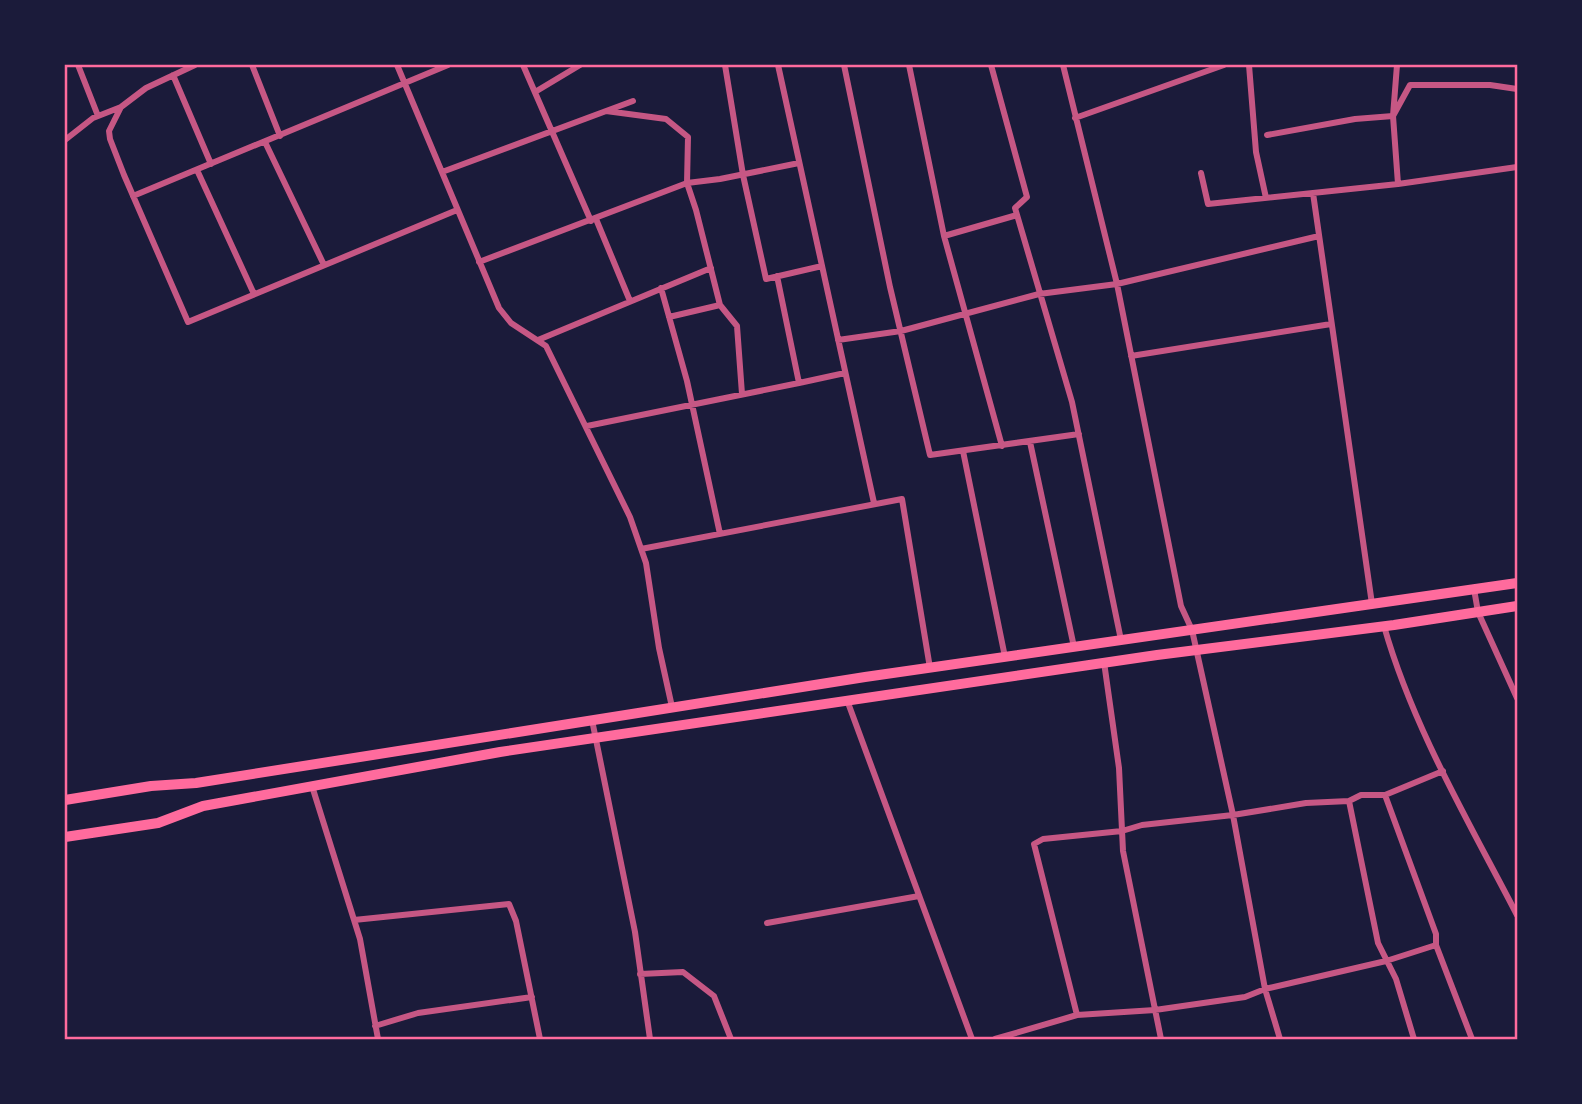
<svg xmlns="http://www.w3.org/2000/svg" width="1582" height="1104" font-family="'PT Sans',sans-serif">
  <style>
    .lines { fill: none; stroke-linecap: round; stroke-linejoin: round }
    .minor { stroke: #c65784; stroke-width: 6 }
    .primary { stroke: #ff6b9d; stroke-width: 10 }
    .neatline { fill: none; stroke: #ff6b9d; stroke-width: 2.5 }
  </style>
  <rect width="100%" height="100%" fill="#1b1b3a"/>
  <g class="lines">
    <path class="minor" d="M78,65l20,51
      M195,65l-49,23 -25,19 -12,24 1,8 14,36 64,147 269,-112
      M252,65l28,71
      M397,65l102,243 12,15 35,23 84,171 16,46 13,85 13,59
      M523,65l68,156
      M725,65l18,110 23,104 56,-13
      M778,65l96,438
      M844,65l46,222 40,168 149,-21
      M909,65l35,171 58,210
      M991,65l36,132 -12,11 57,194 49,238
      M1063,65l54,219 64,322 11,24 41,185 32,174 15,50
      M1249,65l7,87 10,46
      M1397,65l-4,51 5,68
      M173,75l38,89
      M535,92l45,-27
      M606,111l60,8 22,18 -1,46 9,27 24,95 -51,12
      M1075,118l149,-53
      M1267,135l88,-16 38,-3 17,-31h80l27,4
      M65,140l28,-22 28,-11
      M265,142l59,123
      M197,170l57,124
      M442,172l191,-71
      M1201,173l7,31 190,-20 119,-17
      M1313,193l59,411
      M133,196l315,-131
      M596,219l34,82
      M944,236l73,-21
      M479,262l208,-79 33,-4 79,-16
      M777,276l22,107 46,-10
      M661,288l26,93 33,153
      M720,305l17,21 5,68
      M538,340l173,-72
      M838,340l63,-9 138,-37 78,-10 202,-48
      M1131,356l200,-32
      M587,426l212,-43
      M1030,442l44,205
      M963,451l42,206
      M641,549l261,-50 28,169
      M1474,589l4,23 39,86
      M1384,626c29,102 85,196 133,289
      M1104,662l15,106 4,83 38,188
      M847,700l125,339
      M592,720l43,212 15,107
      M312,786l48,153 18,100
      M1385,795l51,139v11l36,94
      M1349,801l29,142 18,36 18,60
      M354,920l155,-16 7,17 24,118
      M767,923l152,-27
      M640,974l43,-2 31,24 17,43
      M1077,1015l-43,-171 9,-5 79,-8 20,-6 91,-10 73,-12 43,-2 12,-6h24l58,-24
      M375,1026l43,-13 114,-16
      M995,1039l82,-24 78,-5 90,-13 20,-8 121,-28 50,-16"/>
    <path class="primary" d="M65,800l86,-14 45,-3 669,-106 652,-94
      M65,837l93,-14 45,-17 297,-54 657,-97 237,-30 123,-19"/>
  </g>
  <rect width="1582" height="1104" fill="none" stroke="#1b1b3a" stroke-width="133"/>
  <rect x="66" y="66" width="1450" height="972" class="neatline"/>
</svg>
